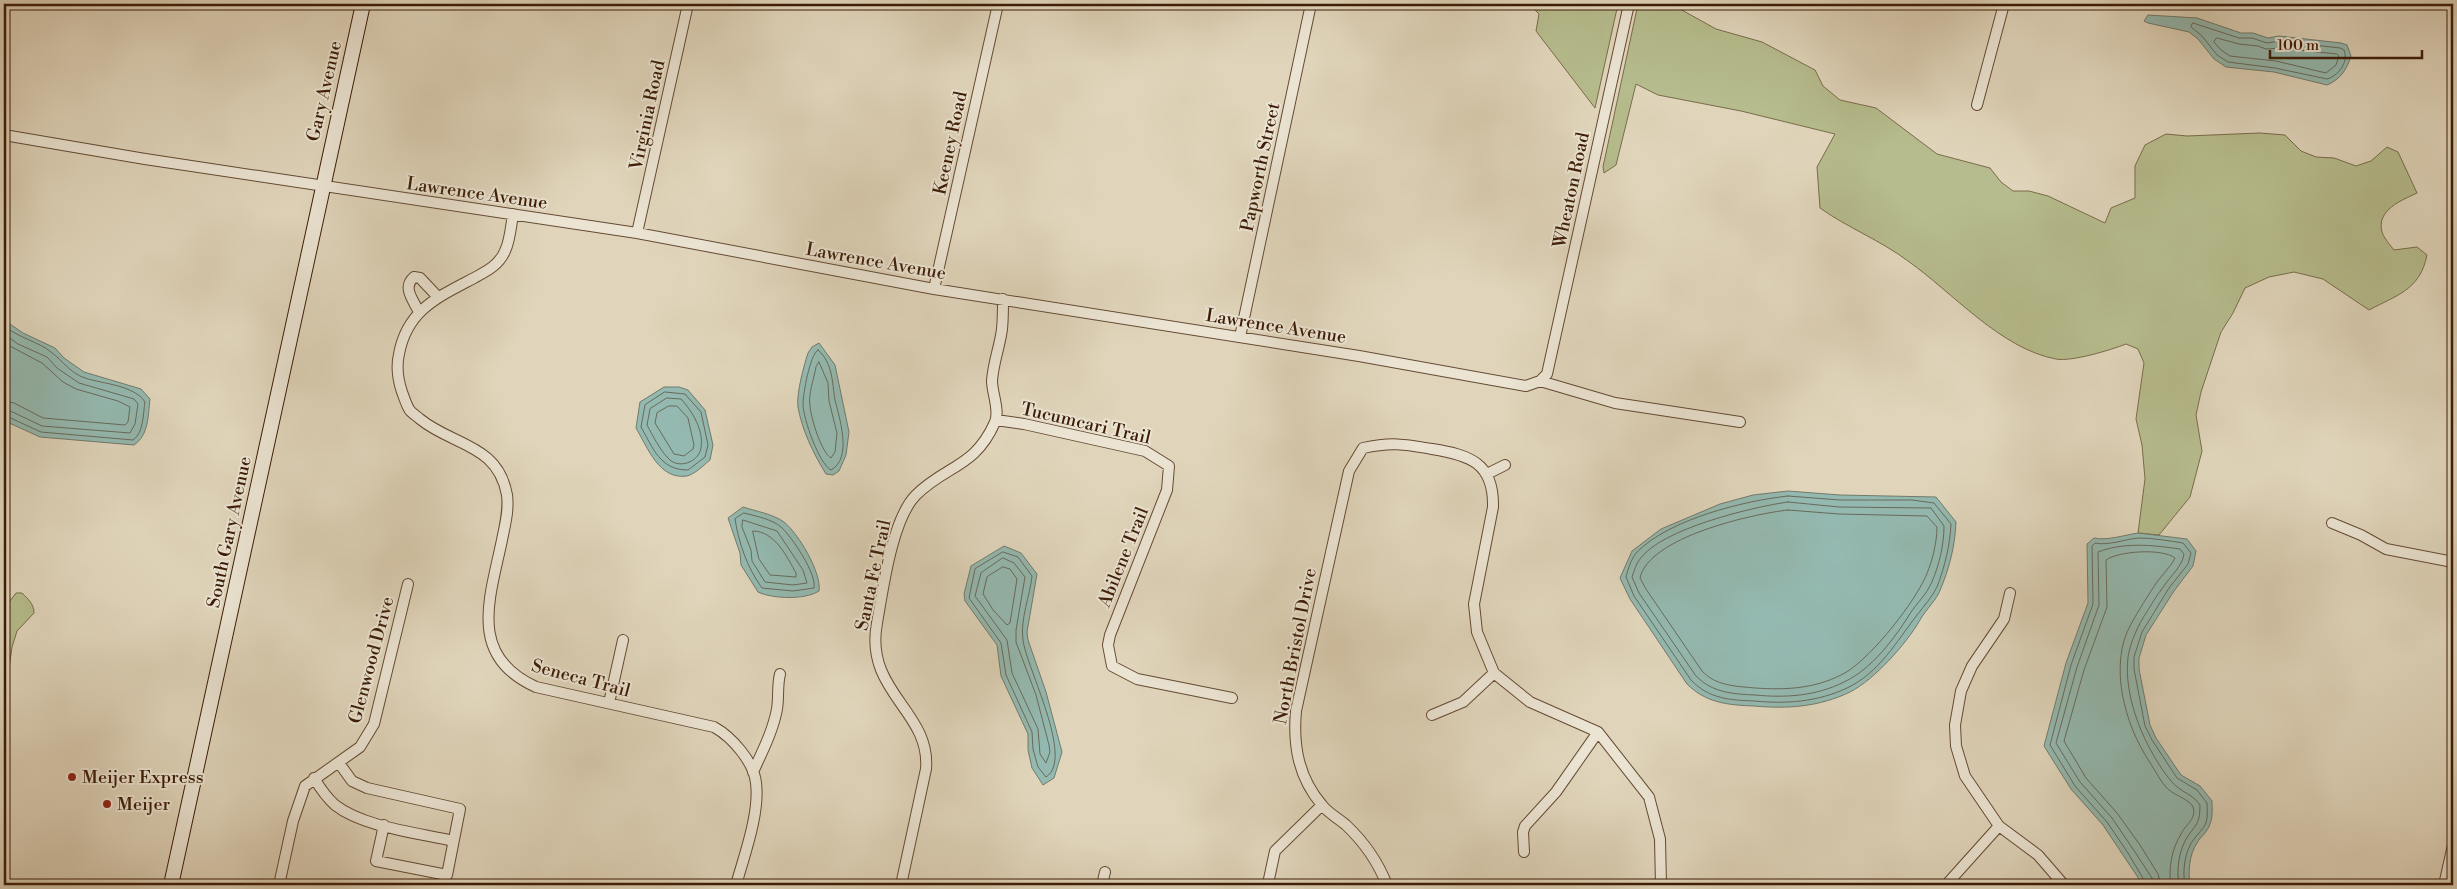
<svg xmlns="http://www.w3.org/2000/svg" width="2457" height="889" font-family="'Libre Bodoni',serif">
  <style>
    .green { fill: #b6bc8d; stroke: #796c4a }
    .water { fill: #94b9b0; stroke: #717a6c }
    .lines { fill: none; stroke-linecap: round; stroke-linejoin: round }
    .shore { stroke: #686a5b; stroke-width: 1 }
    .street-casing { stroke: #654a33; stroke-width: 12 }
    .secondary-casing { stroke: #3c1c06; stroke-width: 16 }
    .street { stroke: #ebe4d3; stroke-width: 10 }
    .secondary { stroke: #ebe4d3; stroke-width: 14 }
    .poi-dot { fill: #8f2418; stroke: #ebe4d3; stroke-width: 2 }
    .labels { text-anchor: middle; stroke-width: 4; stroke-linejoin: round; paint-order: stroke }
    .street-label { font-size: 18px; fill: #3c1c06; stroke: #ebe4d3 }
    .poi-label { font-size: 18px; fill: #3c1c06; stroke: #ebe4d3; text-anchor: start }
  </style>
  <rect width="100%" height="100%" fill="#e0d5bb"/>
  <filter id="stains"><feTurbulence type="fractalNoise" baseFrequency=".004" numOctaves="4"/><feColorMatrix values="0 0 0 0 .2 0 0 0 0 .09 0 0 0 0 .02 0 0 0 .5 -.17"/></filter>
  <radialGradient id="worn" r=".72"><stop offset=".6" stop-color="#630" stop-opacity="0"/><stop offset="1" stop-color="#630" stop-opacity=".3"/></radialGradient>
  <path class="green" d="M1529,4h89l-23,104 -59,-77 3,-17z
    M1638,4h33l45,25 46,13 53,28 8,16 17,14 36,8 61,46 53,14 11,14 12,9h16l19,5 57,27 6,-15 24,-10v-32l10,-21 21,-11 21,2 73,-3 25,2 16,16 15,6 18,1 22,8 15,-5 16,-14 11,5 19,41c-15,7 -41,17 -35,39 2,6 8,13 12,18l23,-3 10,8c-7,35 -30,40 -58,55l-46,-31 -29,-7 -25,5 -24,11 -12,25 -12,19 -20,60 -5,23 6,36 -12,46 -31,38 -21,-2 7,-54 -3,-34 -6,-26 8,-56 -6,-14 -12,-5c-15,6 -55,18 -70,15 -55,-10 -104,-67 -148,-98 -28,-21 -60,-33 -88,-53l-3,-41 18,-33 -94,-23 -83,-16 -22,-11 -20,81 -12,8 -1,-6z
    M16,593h6c6,6 12,11 12,20l-17,18 -5,16 -8,57v-95z"/>
  <path class="water" d="M2148,15l49,3 44,15h12l15,5 11,-2 62,7 6,2 4,11c-4,13 -10,23 -24,29l-53,-13 -48,-5 -12,-8 -16,-20 -9,-7 -41,-9 -4,-2z
    M4,320l19,13 32,15 9,10 20,14 57,17 9,10c-2,16 -1,36 -16,46l-94,-8 -33,-15 -3,-4z
    M819,343l16,22 14,67 -3,23 -7,16 -6,4 -7,-1c-13,-21 -24,-44 -28,-67 -2,-12 6,-42 10,-54l4,-6z
    M664,387h15l9,3 17,20 8,35 -3,15c-6,5 -15,14 -23,16 -28,4 -39,-28 -51,-48l4,-26z
    M1788,491l52,4 96,2 20,25c-1,23 -6,44 -15,66 -4,12 -15,21 -21,32 -13,23 -46,60 -70,72 -31,15 -63,17 -96,14 -26,-1 -48,-3 -67,-22l-57,-85 -10,-21 12,-27 29,-22 59,-25 33,-9z
    M743,507c12,4 30,7 41,15 14,11 38,51 35,69 -14,9 -46,8 -61,1l-17,-27 -1,-12 -12,-35z
    M2138,533l49,6 9,12 -3,15 -19,25 -28,44 -7,23v11l11,56 6,13 25,37 19,11 12,15c0,7 1,16 -2,23 -3,9 -9,12 -13,19 -8,12 -9,29 -7,42h-47l-40,-60 -32,-36 -27,-43 22,-83 22,-60 -1,-59 7,-6c12,3 31,-3 44,-5z
    M1004,546l17,7 16,21 -10,58 1,8 18,52 16,60 -8,26 -11,7 -11,-17 -4,-18v-16l-27,-58 -4,-31 -32,-44 -1,-7 7,-28z"/>
  <g class="lines">
    <path class="shore" d="M2193,23l46,15h13l15,5 13,-2 60,7 4,2c5,12 -6,26 -17,29l-52,-11 -47,-6 -11,-7 -15,-19 -11,-9z
      M2217,38l22,6 19,2 8,3 14,-1 57,6 2,2 -3,9 -10,8 -50,-12 -46,-5 -9,-6 -7,-8z
      M4,326c15,12 35,16 47,26 12,9 19,21 34,26 18,6 49,7 60,24 -2,11 -1,31 -12,38l-92,-8 -37,-17
      M4,334l14,10 29,13 10,11 22,15 55,16 4,5 -3,20 -5,9 -88,-7 -38,-18
      M4,343l38,20 21,19 13,7 42,12 12,6 -2,15 -3,3 -82,-7 -29,-15 -10,-2
      M818,350c15,13 14,32 17,50 4,17 18,58 -4,70 -12,-6 -28,-52 -28,-66 0,-10 7,-50 15,-54z
      M819,362l9,21 1,18 8,32 -2,19 -4,6c-10,-6 -20,-40 -21,-52 -2,-12 4,-27 6,-39z
      M665,392l20,2 16,18 7,33 -3,12 -17,13c-28,0 -35,-22 -47,-43l4,-22z
      M667,398l14,1c11,12 23,31 20,49 -2,14 -23,22 -33,10 -8,-8 -15,-22 -21,-33l3,-16z
      M669,406h8l11,12 6,27 -1,4 -9,7 -10,-2 -19,-31 2,-10z
      M1788,496l52,4h72l22,3 17,21c-1,21 -6,42 -14,63 -5,10 -13,19 -20,28 -20,26 -38,58 -70,73 -30,14 -60,16 -93,13 -24,-1 -45,-2 -63,-21l-57,-84 -8,-19c2,-8 5,-18 11,-25 33,-33 106,-51 151,-56z
      M1788,502l51,5 92,1 13,18c0,19 -5,40 -13,58 -5,11 -14,19 -20,28 -16,26 -39,57 -67,70 -28,14 -58,16 -89,13 -22,-1 -42,-2 -59,-19l-57,-83 -7,-16c2,-6 4,-13 8,-18 21,-30 112,-52 148,-57z
      M1788,510l51,4 88,2 10,11c0,17 -6,40 -14,55 -13,26 -56,81 -82,93 -28,14 -56,15 -86,13 -20,-2 -39,-2 -53,-17l-56,-82 -6,-11c9,-41 112,-64 148,-68z
      M744,513c11,3 28,6 37,14 11,10 36,47 33,61l-21,3 -31,-3c-15,-21 -23,-44 -27,-69z
      M743,520l34,11 26,39 4,13 -14,2 -28,-3 -13,-21 -1,-11 -9,-23z
      M753,531c22,0 34,26 43,42v4l-26,-2 -11,-16z
      M1003,552l15,5 14,19c-2,20 -12,43 -9,64 3,27 52,119 23,137l-8,-10 -5,-18 -1,-17 -26,-57 -5,-32 -32,-45 6,-29z
      M1003,558l11,5 11,14 -9,53v12l20,53 13,50 1,7 -4,11 -6,-9 -2,-25 -26,-56 -5,-33 -32,-44 6,-23z
      M1003,567l7,2 7,10 -7,44 -3,2 -14,-15 -10,-16 4,-17z
      M2147,885l-19,-32 -21,-31 -32,-36 -25,-41 21,-80 22,-61 -1,-58 3,-3c14,3 30,-4 44,-5 15,0 30,3 44,5l8,10 -3,11 -19,24 -27,44 -8,25v12l11,57 7,14 25,38 20,12 10,13c0,6 1,14 -1,20 -3,7 -8,10 -12,16 -9,11 -12,32 -9,46
      M2153,885l-1,-7 -19,-29 -21,-31 -32,-36 -24,-39 21,-76 22,-62 -1,-53c26,-10 54,-7 82,-3l4,5c-2,13 -13,21 -20,32 -8,10 -14,21 -21,32 -7,12 -13,26 -15,39 -5,42 18,93 43,124 9,11 22,13 29,24 0,18 -3,18 -12,31 -9,13 -12,34 -9,49
      M2161,885l-3,-11 -18,-29 -23,-32 -31,-35 -22,-37 20,-71 23,-63 -1,-47c13,-9 56,-12 69,-2 -4,8 -12,16 -18,24 -9,13 -18,28 -26,42 -23,41 -6,101 18,137 6,9 12,22 20,29 6,5 21,10 24,17 4,12 -8,18 -12,27 -9,14 -13,35 -10,51"/>
    <defs>
      <path id="street" d="M1977,105l27,-101
        M4,135l141,24 492,74 297,56 425,67 167,30 14,-5 75,22 125,19
        M513,214c-2,12 -3,27 -8,37 -6,14 -18,20 -31,27 -36,19 -67,32 -75,76 -3,13 -1,26 3,38 2,5 4,12 7,17 2,4 8,7 11,10 33,27 78,25 87,76 2,15 -2,30 -5,45 -12,58 -35,116 34,147l178,40c18,10 40,35 42,56 4,30 -12,73 -20,102
        M637,233l51,-229
        M934,289l64,-285
        M419,312c-6,-12 -17,-25 -5,-35l6,1 18,19
        M1240,337l71,-333
        M1540,381l7,-7 82,-370
        M996,420l28,4 121,27 24,15 -2,24 -57,145 -2,10 4,21 25,13 95,19
        M1487,474l18,-9
        M2332,523l29,12 25,14 67,13
        M2010,593l-6,26 -32,47 -11,25 -6,34 1,21 9,30 34,50 39,29 26,30
        M609,703l14,-63
        M1432,715l31,-13 31,-29
        M339,763l13,18 15,7 93,21 -13,66 -71,-14 8,-36
        M753,772c9,-20 20,-41 24,-63 2,-12 0,-23 3,-35
        M314,778c6,10 12,19 21,27 28,22 84,28 118,36
        M1524,852l-1,-20 2,-6 31,-34 42,-60
        M1269,879l6,-28 47,-46
        M279,885l14,-64 12,-35 55,-39 14,-23 34,-140
        M901,885l25,-116c5,-58 -62,-77 -49,-146 6,-34 15,-104 39,-128 30,-30 59,-27 79,-73 5,-11 -3,-29 -3,-41 1,-18 8,-35 10,-52 1,-10 1,-20 1,-30
        M1102,885l3,-13
        M1387,885c-9,-23 -23,-43 -41,-60 -8,-7 -18,-12 -24,-20 -24,-28 -29,-60 -26,-94l53,-240 14,-23c28,-6 40,-4 69,1 38,6 62,14 61,58l-19,97 3,28 17,41 36,29 68,30 51,65 11,42 1,46
        M1946,885l53,-59
        M2444,885l9,-40"/>
      <path id="secondary" d="M171,885l192,-881"/>
    </defs>
    <use href="#street" class="street-casing"/>
    <use href="#secondary" class="secondary-casing"/>
    <use href="#street" class="street"/>
    <use href="#secondary" class="secondary"/>
  </g>
  <g class="poi-dot">
    <circle cx="72" cy="777" r="5"/>
    <circle cx="107" cy="804" r="5"/>
  </g>
  <g class="labels">
    <g class="street-label">
      <text transform="translate(324 91) rotate(-77)" y="6">Gary Avenue</text>
      <text transform="translate(647 115) rotate(-78)" y="6">Virginia Road</text>
      <text transform="translate(950 143) rotate(-78)" y="6">Keeney Road</text>
      <text transform="translate(1260 167) rotate(-78)" y="6">Papworth Street</text>
      <text transform="translate(1571 190) rotate(-78)" y="6">Wheaton Road</text>
      <text transform="translate(477 193) rotate(8)" y="6">Lawrence Avenue</text>
      <text transform="translate(876 261) rotate(10)" y="6">Lawrence Avenue</text>
      <text transform="translate(1276 326) rotate(9)" y="6">Lawrence Avenue</text>
      <text transform="translate(1086 423) rotate(13)" y="6">Tucumcari Trail</text>
      <text transform="translate(229 532) rotate(-78)" y="6">South Gary Avenue</text>
      <text transform="translate(1123 557) rotate(-68)" y="6">Abilene Trail</text>
      <text transform="translate(873 575) rotate(-78)" y="6">Santa Fe Trail</text>
      <text transform="translate(1295 646) rotate(-79)" y="6">North Bristol Drive</text>
      <text transform="translate(371 660) rotate(-75)" y="6">Glenwood Drive</text>
      <text transform="translate(581 678) rotate(15)" y="6">Seneca Trail</text>
    </g>
    <g class="poi-label">
      <text x="82" y="783">Meijer Express</text>
      <text x="117" y="810">Meijer</text>
    </g>
  </g>
  <rect width="2457" height="889" fill="none" stroke="#e0d5bb" stroke-width="20"/>
  <rect x="5" y="5" width="2447" height="879" fill="none" stroke="#3c1c06" stroke-width="2.5"/>
  <rect x="10" y="10" width="2437" height="869" fill="none" stroke="#3c1c06"/>
  <path d="M2270 50v8h152v-8" fill="none" stroke="#3c1c06" stroke-width="2.5"/>
  <text x="2277" y="50" font-size="15" fill="#3c1c06" stroke="#ebe4d3" stroke-width="4" paint-order="stroke">100 m</text>
  <rect width="100%" height="100%" filter="url(#stains)"/>
  <rect width="100%" height="100%" fill="url(#worn)"/>
</svg>
